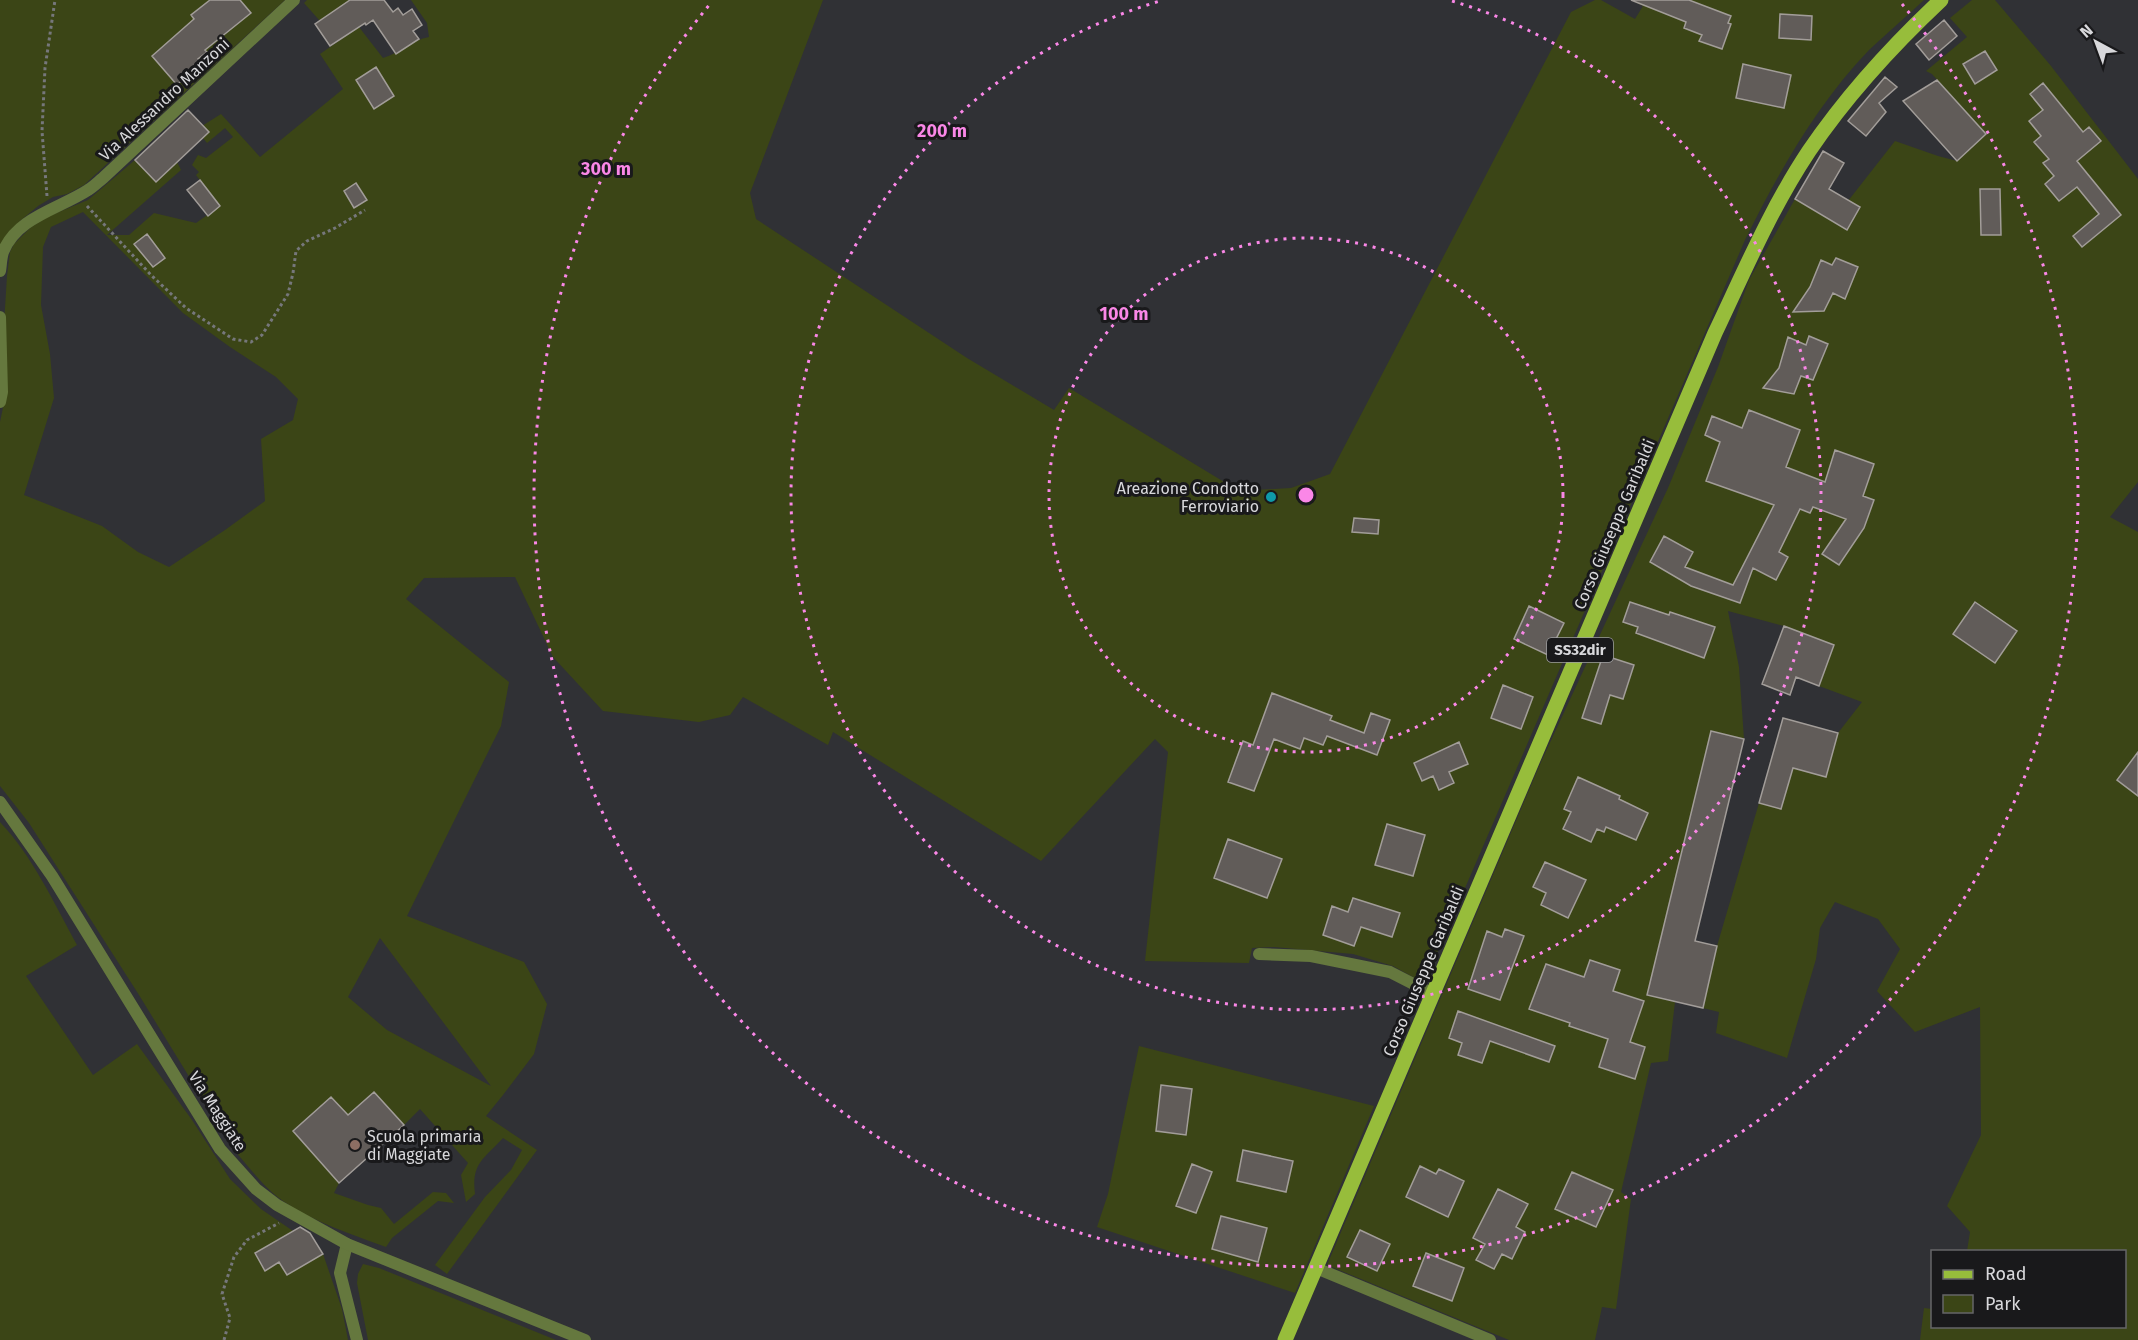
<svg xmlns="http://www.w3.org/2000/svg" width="2138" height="1340" font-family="'Fira Sans',sans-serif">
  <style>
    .green { fill: #3b4516; fill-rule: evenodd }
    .building { fill: #615c59; stroke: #a29d99; stroke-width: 1.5 }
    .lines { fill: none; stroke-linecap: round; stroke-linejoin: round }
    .path { stroke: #76777b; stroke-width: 3; stroke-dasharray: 3 3; stroke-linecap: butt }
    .minor { stroke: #65783e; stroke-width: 12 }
    .tertiary { stroke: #65783e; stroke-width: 12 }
    .primary { stroke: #97bd3b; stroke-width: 15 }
    .ring { fill: none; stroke: #fa87e7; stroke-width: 3; stroke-dasharray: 3 6 }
    .culture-dot { fill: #0f9aa8; stroke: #19191b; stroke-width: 2 }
    .education-dot { fill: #8d6e63; stroke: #19191b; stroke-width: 2 }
    .labels { text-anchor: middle; stroke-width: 6; stroke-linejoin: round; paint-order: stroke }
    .shield { fill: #19191b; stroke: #9f9fa1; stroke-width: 1.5 }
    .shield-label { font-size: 15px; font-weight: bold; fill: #d8d8db }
    .street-label { font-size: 16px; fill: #d8d8db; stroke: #19191b }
    .poi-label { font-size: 16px; fill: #d8d8db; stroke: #19191b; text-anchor: end }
    .centre { fill: #fa87e7; stroke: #19191b; stroke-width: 3 }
    .ring-label { font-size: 18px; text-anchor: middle; font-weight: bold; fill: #fa87e7; stroke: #19191b; stroke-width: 6; stroke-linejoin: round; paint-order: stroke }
  </style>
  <rect width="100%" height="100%" fill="#303135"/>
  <path class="green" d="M0,0h285l-201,185 -17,9 -14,3 -15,9 -18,15 -20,25z
    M307,0h42l3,4 -32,17 -16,-18z
    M411,0h412l-73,193 6,26 211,139 87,52 15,-22 170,103 52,-3 39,-14 241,-462 24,-12h6l34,19 8,-13 -12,-6h293c-18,17 -37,33 -55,50 -52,54 -91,123 -124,190l-321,743 -31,-17 -40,-12 -79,-7 -22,1 -3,15 -104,-2 23,-209 -13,-13 -114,122 -208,-129 -5,13 -85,-48 -13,18 -31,7 -96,-11 -50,-54 -38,-80 -91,1 -18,21 103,83 -8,44 -94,190 117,46 23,42 -13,50 -31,41 -17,21 51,34 -90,124 -12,-9 50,-68 26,-27 11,-20 -19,-12c-19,21 -32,25 -28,56l-9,8 -5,-27 7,-12 -48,-54 -16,16 -30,-33 -26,23 -17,-18 -38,34 46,52 -5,10 34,12 13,3 13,16 39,-32 13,1 8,10 -16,-2 -46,37 -6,9c-35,-13 -73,-25 -103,-46 -19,-13 -34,-34 -49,-51l-95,-155 -110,-172 -29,-37v-364l6,-29 -2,-69 3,-48 3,-24 4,-8 17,-17 18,-11 39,-16 47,-40 21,22 21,-20 4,8 -74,65h22l25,-22 42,10 24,-17 -24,-31 3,-3 -7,-7 6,-10 8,3 27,-21 -8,-9 -18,15 -4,-5 -1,-12 19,-12 39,43 83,-68 -23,-35 39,-27 24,31c17,-5 29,-18 46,-21l-2,-14zM83,212l100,101 47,34 46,30 22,22 -5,21 -32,19 4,62 -40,29 -56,37 -31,-15 -36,-26 -78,-31 30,-97 -4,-44 -9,-49 2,-58 8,-20zM380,938l111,148 -104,-56 -39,-33z
    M1972,0h23l56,66 87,113v303l-28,35 28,15v808h-218l4,-32 8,1v17h192v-74l-157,-1 3,-19 -23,-26 34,-71 -1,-128 -65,25 -38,-41 23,-42 -22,-30 -43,-17 -15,26 -4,31 -29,99 -71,-25 3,-21 -16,-4 14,-62 42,-143 22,5 12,-40 33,9 12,-44 24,-31 -43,-16 15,-41 -50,-19 -56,-15 11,56 5,72 -33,-7 -64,263 28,7 -7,59 -17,2 -30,129 10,7 -15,110 -14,-2 -7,33h-86l-182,-75 214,-503 127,-274 50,-121 31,-87 46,-81 52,31 13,-22 -12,-7 47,-60 43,15 19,5 29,-27 -54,-60 -6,-3 41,-34 -17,-19z
    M0,822c33,35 54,81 77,123l-51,31 67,99 44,-31 55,76 38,59 31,30 32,22 -28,39 14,-8 8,13 36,-21 19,55 6,31h-348z
    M1139,1046l235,60 -79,187 -198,-66 11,-33z
    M363,1264l16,4 177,72h-188l-11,-57 1,-9z"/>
  <path class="building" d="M210,0h30l11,13 -46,37 2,2 -9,7 3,4 -24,22 -25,-29 42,-37 -3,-4z
    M350,0h34l9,12 5,-4 5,7 9,-6 10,16 -9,6 6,8 -23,15 -23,-34 -7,5 -1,-2 -35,23 -15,-22z
    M1631,0h58l42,16 -3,7 3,1 -9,25 -23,-8 3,-6 -18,-7 2,-6z
    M1780,14l32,2 -1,24 -32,-2z
    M1944,20l13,16 -28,24 -13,-16z
    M1985,51l12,19 -22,14 -12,-20z
    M1743,64l48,11 -7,33 -48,-10z
    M376,67l18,29 -20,13 -18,-29z
    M1885,77l12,10 -18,16 7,9 -20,24 -18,-15z
    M1937,80l49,54 -29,27 -54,-60z
    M2043,83l40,49 6,-5 12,14 -24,20 44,54 -39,32 -9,-11 26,-22 -22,-27 -18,14 -14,-17 9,-8 -11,-13 6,-4 -15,-17 7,-6 -12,-15 14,-11 -13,-16z
    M188,110l21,22 -53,50 -21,-22z
    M1823,151l21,12 -15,26 31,18 -13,23 -52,-31z
    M200,180l20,26 -12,10 -21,-26z
    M356,183l11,17 -13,8 -10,-17z
    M1980,189h20l1,46h-20z
    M147,234l18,24 -12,9 -19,-23z
    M1836,258l22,9 -13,32 -12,-6 -9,18 -31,1 17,-25 11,-27 11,5z
    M1809,336l19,8 -15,36 -12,-4 -7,18 -31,-6 16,-20 9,-31 18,8z
    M1749,410l51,20 -14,37 39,15 10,-32 39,14 -11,32 11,4 -10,28 -25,37 -17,-11 24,-35 -33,-12 -3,6 -10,-4 -21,43 9,5 -12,23 -23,-12 -13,35 -49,-17 -41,-24 14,-26 29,16 -8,15 48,18 41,-80 -68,-24 14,-39 -15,-7 7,-19 30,12z
    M1354,518l25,2 -1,14 -26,-2z
    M1630,602l39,13 1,-3 45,15 -11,31 -68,-25 2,-6 -15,-5z
    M1975,602l42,29 -22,32 -42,-29z
    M1529,606l35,17 -16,32 -34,-16z
    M1784,626l50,19 -15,41 -23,-9 -6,18 -28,-11z
    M1603,655l31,10 -11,34 -13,-4 -9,29 -19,-6z
    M1503,685l30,12 -12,32 -30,-11z
    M1272,693l60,23 -2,4 34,13 7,-20 19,7 -13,35 -50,-19 -4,9 -19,-7 -4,11 -26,-10 -20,52 -26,-9 15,-41 10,4z
    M1783,718l55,15 -12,44 -33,-9 -12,41 -22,-6z
    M1711,731l33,8 -49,202 22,5 -14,62 -56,-13z
    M1459,742l9,22 -19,8 5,11 -15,7 -6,-14 -11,5 -8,-18z
    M2138,752v44l-21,-16z
    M1578,777l42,19 -1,3 29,14 -12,27 -30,-13 -2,5 -7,-3 -6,13 -28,-13 8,-17 -7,-3z
    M1387,824l38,11 -12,41 -38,-11z
    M1228,839l54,20 -15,39 -53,-20z
    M1545,862l41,18 -18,38 -27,-13 5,-12 -13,-6z
    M1353,898l47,15 -8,24 -31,-10 -7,19 -31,-11 9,-29 16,6z
    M1505,929l19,7 -24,64 -32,-11 19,-58 15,6z
    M1590,960l30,10 -7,21 31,10 -14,41 15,5 -10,32 -36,-12 9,-28 -39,-13 1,-3 -41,-14 17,-45 38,13z
    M1458,1011l97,35 -6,16 -59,-21 -8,22 -24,-8 4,-12 -13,-5z
    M1161,1085l31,4 -6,46 -30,-4z
    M374,1092l30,33 -65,58 -46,-52 38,-34 17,18z
    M1243,1150l50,11 -7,31 -49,-11z
    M1192,1164l20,8 -16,41 -20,-7z
    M1420,1166l16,8 3,-5 25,12 -16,36 -42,-20z
    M1572,1172l41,18 -17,37 -41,-18z
    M1498,1189l30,15 -12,23 9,5 -13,27 -10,-5 -8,15 -18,-9 9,-16 -12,-6z
    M1221,1216l46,12 -9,34 -46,-13z
    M300,1227l10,6 13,21 -36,21 -8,-13 -14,9 -10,-18z
    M1360,1230l30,14 -13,27 -30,-14z
    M1426,1253l38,15 -12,33 -39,-15z"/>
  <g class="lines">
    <path class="path" d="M47,196l-5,-65 3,-63 10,-68
      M87,206l64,69 35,33 47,31 18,3 11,-7 26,-41 5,-21 3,-22 11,-10 28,-13 30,-18
      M224,1340l6,-22 -8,-24 12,-37 13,-17 32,-17"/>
    <path class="minor" d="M1259,954l52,2 79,16 43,22
      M347,1244l-7,29 17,67
      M1316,1268l174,72"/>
    <path class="tertiary" d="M0,271c1,-6 1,-13 3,-19 14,-35 56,-43 85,-62 5,-3 10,-8 15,-12l191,-178
      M0,317l2,75 -2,10
      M0,802l52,74 168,273 36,40 21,16 70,39 238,96"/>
    <path class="primary" d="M1285,1340l430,-1007c29,-61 56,-125 94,-182 38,-56 83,-105 132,-151"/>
  </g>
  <g class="ring">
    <circle cx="1306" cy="495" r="257"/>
    <path d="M1452 1A515 515 0 1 1 1160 1"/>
    <path d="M1902 4A772 772 0 1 1 710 4"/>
  </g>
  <circle class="culture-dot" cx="1271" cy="497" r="6"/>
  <circle class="education-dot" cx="355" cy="1145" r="6"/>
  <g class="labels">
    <rect class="shield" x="1547" y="638" width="66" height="24" rx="4.5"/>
    <g class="shield-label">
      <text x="1580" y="655">SS32dir</text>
    </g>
    <g class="street-label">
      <text transform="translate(164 99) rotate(-43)" y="6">Via Alessandro Manzoni</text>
      <text transform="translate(1614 524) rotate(-67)" y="6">Corso Giuseppe Garibaldi</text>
      <text transform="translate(1423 971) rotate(-67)" y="6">Corso Giuseppe Garibaldi</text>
      <text transform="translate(218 1111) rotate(57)" y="6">Via Maggiate</text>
    </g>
    <g class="poi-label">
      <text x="1259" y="494">Areazione Condotto<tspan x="1259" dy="18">Ferroviario</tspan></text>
      <text x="367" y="1142" text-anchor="start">Scuola primaria<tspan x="367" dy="18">di Maggiate</tspan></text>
    </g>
  </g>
  <circle cx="1306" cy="495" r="9" class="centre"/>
  <g class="ring-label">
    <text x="942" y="137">200 m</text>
    <text x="606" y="175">300 m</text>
    <text x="1124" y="320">100 m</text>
  </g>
  <rect x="1931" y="1250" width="195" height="78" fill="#19191b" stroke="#656568" stroke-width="1.5"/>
  <rect x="1943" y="1270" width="30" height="9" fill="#97bd3b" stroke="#656568" stroke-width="1.5"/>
  <text x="1985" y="1280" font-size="18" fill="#d8d8db">Road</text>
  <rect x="1943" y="1295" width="30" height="18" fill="#3b4516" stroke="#656568" stroke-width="1.5"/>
  <text x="1985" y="1310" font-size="18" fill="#d8d8db">Park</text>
  <g transform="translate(2096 42) rotate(319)" stroke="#19191b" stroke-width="4.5" paint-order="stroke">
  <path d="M0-4.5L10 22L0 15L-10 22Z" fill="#d8d8db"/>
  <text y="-9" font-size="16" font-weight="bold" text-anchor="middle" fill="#d8d8db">N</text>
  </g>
</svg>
